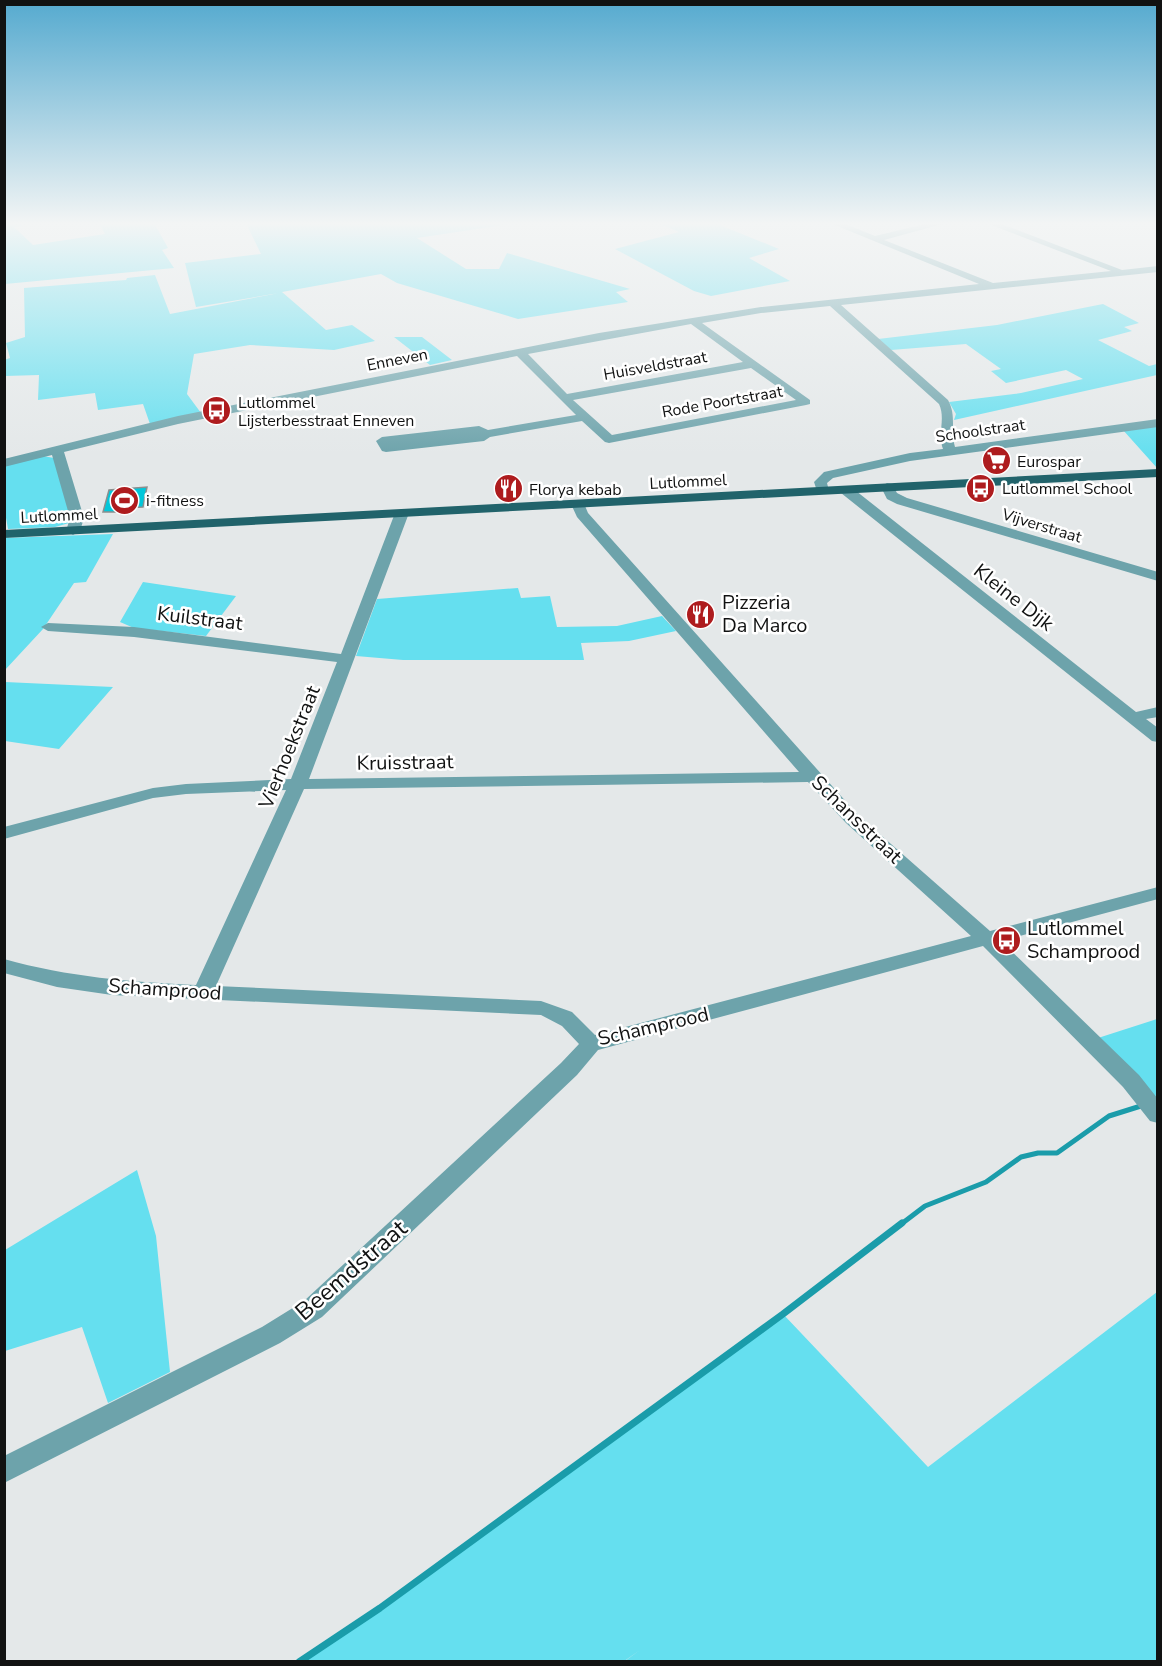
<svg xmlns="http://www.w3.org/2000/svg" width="1162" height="1666" font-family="'Nunito Sans',sans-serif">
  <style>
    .green { fill: #65dfef }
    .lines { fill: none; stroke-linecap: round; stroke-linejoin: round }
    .stream-far1 { stroke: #1a9caa; stroke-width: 5 }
    .stream { stroke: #1a9caa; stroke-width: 7 }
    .building { fill: #02c7da; stroke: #8b8f8f; stroke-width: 1.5 }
    .minor { fill: #6da3ab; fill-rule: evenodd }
    .major { fill: #21636b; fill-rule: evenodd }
    .labels { text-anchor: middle; stroke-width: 5; stroke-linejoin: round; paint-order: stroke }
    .far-street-label { font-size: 16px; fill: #111212; stroke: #fff }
    .far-poi-label { font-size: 16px; fill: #111212; stroke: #fff; text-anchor: start }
    .street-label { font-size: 20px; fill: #111212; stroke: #fff }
    .poi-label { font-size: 20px; fill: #111212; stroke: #fff; text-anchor: start }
    .near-street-label { font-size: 24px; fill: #111212; stroke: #fff }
  </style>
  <rect width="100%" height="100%" fill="#e4e8e9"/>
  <path class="green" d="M5,223h13l4,3 -8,1 19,18 72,-11 -6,-11h55l14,25 -6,2 12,18 -169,16z
    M246,223h271l-100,15 49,31h33l8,-16 123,36 -14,3 12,10 -110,17 -121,-36 -16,-9 -99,18 44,38 26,-5 23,16 -41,9 -84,-5 -56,9 -7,40 14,19 -51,11 -7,-20 -45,6 -3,-17 -57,7 1,-25 -34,1 -1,-16 6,-2 -4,-15 19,-6 -1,-49 102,-8 1,-2 28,-3 15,39 109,-21 -83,14 -11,-44 76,-9z
    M658,223h57l64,26 -30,9 41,23 -79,15 -17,-5 -79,-42 64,-17z
    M1103,304l36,19 -15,4 8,4 -34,9 51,26 8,-2v11l-203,45 2,-6 -7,-12 72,-9 62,-14 -17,-9 -60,13 -15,-12 10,-2 -35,-25 -75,6 -13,-11 119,-14z
    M394,337h28l30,23 -22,5z
    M1157,425v43l-34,-38z
    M43,456l11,2 17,61 -2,4 -14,4 -47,2 -3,-17 -1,-46z
    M113,534l-27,48 -12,1 -31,46 -38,41 -1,-132z
    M143,582l93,14 -30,40 -72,-8 -14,-6z
    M518,588l3,10 29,-2 7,31 60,-1 45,-10 14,15 -47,10 -48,2 3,17h-181l-47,-4 21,-57z
    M4,682h1l108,5 -54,62 -54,-8z
    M1157,1019v84l-59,-65z
    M137,1170l19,66 14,136 -62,31 -26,-76 -77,24v-101z
    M1157,1292v369h-532l15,-11 -17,12 -324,-1 81,-53 403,-294 145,153z"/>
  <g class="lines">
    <path class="stream-far1" d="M900,1225l25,-19 61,-24 35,-25 17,-4h19l52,-37 35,-11"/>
    <path class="stream" d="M299,1662l81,-54 403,-294 119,-91"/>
  </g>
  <path class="building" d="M515,481l2,15 -16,1 -2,-15z
    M147,487l-4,20 -24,1 -1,4h-15l6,-22z"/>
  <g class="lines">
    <path class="minor" d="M830,223h13l32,13 54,-13h17l-62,17 109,43 118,-12 -125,-48h13l123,47 36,-4v6l-317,33 107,95c9,16 2,31 7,47l203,-28v8l-248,34 -77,17 -6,5 2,8 -1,3h-10l-4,-12 10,-10 86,-19 33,-4c-6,-15 3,-30 -4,-45l-109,-98 -69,7 -59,10 108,77v4l-4,1 -197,38 -4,-1 -23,-21 -92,16 -6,4 -98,11 -4,-1 -6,-10 6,-4 97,-11 9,4 88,-15 -59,-59 -339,68 -114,28 20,66 -4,13 -7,4 -7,-4 4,-13 -18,-63 -48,12v-8l174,-43 421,-83 162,-26 218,-23zM691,324l52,38 -176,32 -39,-40zM751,368l45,32 -184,35 -39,-35z
      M887,483l5,1 5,9 10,5 251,74v9l-261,-77 -10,-5 -6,-12z
      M846,486l5,1 285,225 22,-5v10l-12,2 12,9v14l-6,-1 -311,-248 -1,-3z
      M578,500l5,1 5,12 270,302 132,116 168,-44v12l-157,42 138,134 19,24v24l-8,-2 -27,-34 -140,-141 -385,104 -21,25 -255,242 -42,26 -276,140v-27l258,-129 42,-26 257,-238 18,-19 -17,-18 -21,-11 -429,-20 -55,-8 -53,-14v-14c64,18 127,23 192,26l90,-195 -100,4 -33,4 -149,41v-12l149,-39 33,-4 105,-5 46,-117 -203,-25 -86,-6 -7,-4 7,-4 86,4 207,27 54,-141 7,-4 7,4 -100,266 490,-7 -222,-255 -6,-13zM808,782l38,41 125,113 -376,99 -23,-23 -31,-11 -325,-15 88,-197z"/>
    <path class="major" d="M1158,469v8l-1154,61v-8z"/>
  </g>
  <linearGradient id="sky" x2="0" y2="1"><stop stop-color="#55aacf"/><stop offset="0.49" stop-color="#f3f5f5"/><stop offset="1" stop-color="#f3f5f5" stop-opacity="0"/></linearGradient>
  <rect width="1162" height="456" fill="url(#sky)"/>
  <defs>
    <symbol id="bus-disc" viewBox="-11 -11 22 22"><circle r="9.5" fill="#ae1c1e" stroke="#fff"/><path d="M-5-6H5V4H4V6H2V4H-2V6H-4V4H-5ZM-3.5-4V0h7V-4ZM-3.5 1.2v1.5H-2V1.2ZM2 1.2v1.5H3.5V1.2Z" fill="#fff"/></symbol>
    <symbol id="supermarket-disc" viewBox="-11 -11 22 22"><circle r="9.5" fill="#ae1c1e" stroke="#fff"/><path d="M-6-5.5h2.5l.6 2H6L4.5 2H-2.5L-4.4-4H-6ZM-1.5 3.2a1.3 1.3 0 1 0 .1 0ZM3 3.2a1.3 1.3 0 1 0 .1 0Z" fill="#fff"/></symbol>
    <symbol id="restaurant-disc" viewBox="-11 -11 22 22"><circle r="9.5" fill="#ae1c1e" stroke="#fff"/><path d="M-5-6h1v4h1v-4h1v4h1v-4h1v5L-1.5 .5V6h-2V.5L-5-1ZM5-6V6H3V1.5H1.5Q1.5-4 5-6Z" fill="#fff"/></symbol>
    <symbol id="stadium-disc" viewBox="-11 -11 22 22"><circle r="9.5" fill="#ae1c1e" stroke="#fff"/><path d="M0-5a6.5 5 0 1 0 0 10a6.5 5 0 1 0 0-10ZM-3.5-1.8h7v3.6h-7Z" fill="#fff"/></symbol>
  </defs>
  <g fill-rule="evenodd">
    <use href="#bus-disc" x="200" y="394" width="33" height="33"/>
    <use href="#supermarket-disc" x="980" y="444" width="33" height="33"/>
    <use href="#bus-disc" x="964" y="472" width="33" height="33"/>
    <use href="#restaurant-disc" x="492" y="472" width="33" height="33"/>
    <use href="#stadium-disc" x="108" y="484" width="33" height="33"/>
    <use href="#restaurant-disc" x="684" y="598" width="33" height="33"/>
    <use href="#bus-disc" x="990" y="924" width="33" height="33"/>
  </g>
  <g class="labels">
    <g class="far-street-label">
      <text transform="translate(397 359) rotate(-11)" y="6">Enneven</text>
      <text transform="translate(655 365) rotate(-10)" y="6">Huisveldstraat</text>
      <text transform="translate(722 401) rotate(-10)" y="6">Rode Poortstraat</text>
      <text transform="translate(980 430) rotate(-8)" y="6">Schoolstraat</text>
      <text transform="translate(688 481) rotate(-3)" y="6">Lutlommel</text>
      <text transform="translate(59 515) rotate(-3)" y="6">Lutlommel</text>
      <text transform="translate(1042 525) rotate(17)" y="6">Vijverstraat</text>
    </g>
    <g class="far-poi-label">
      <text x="238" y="408">Lutlommel<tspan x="238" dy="18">Lijsterbesstraat Enneven</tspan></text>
      <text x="1017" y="467">Eurospar</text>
      <text x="1002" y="494">Lutlommel School</text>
      <text x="529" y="495">Florya kebab</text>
      <text x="146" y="506">i-fitness</text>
    </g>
    <g class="street-label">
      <text transform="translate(1014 597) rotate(38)" y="7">Kleine Dijk</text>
      <text transform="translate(200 618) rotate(7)" y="7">Kuilstraat</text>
      <text transform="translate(289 747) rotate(-68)" y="7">Vierhoekstraat</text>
      <text transform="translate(405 762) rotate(-1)" y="7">Kruisstraat</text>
      <text transform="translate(857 819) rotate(44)" y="7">Schansstraat</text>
      <text transform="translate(165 989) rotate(4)" y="7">Schamprood</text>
      <text transform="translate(653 1026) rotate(-13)" y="7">Schamprood</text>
    </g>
    <g class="poi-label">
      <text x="722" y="609">Pizzeria<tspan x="722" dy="23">Da Marco</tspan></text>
      <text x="1027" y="935">Lutlommel<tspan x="1027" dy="23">Schamprood</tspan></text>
    </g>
    <g class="near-street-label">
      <text transform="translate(351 1270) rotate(-41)" y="8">Beemdstraat</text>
    </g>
  </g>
  <rect width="1162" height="1666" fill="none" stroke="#111212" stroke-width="12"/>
</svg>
